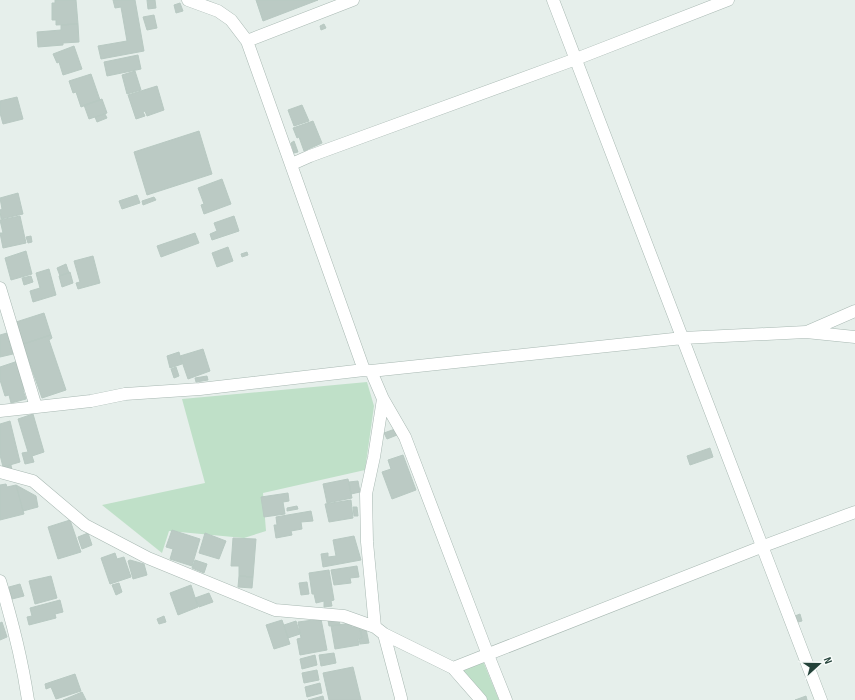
<svg xmlns="http://www.w3.org/2000/svg" width="855" height="700" font-family="'Sofia Sans Condensed',sans-serif">
  <style>
    .green { fill: #bfe0c8 }
    .building { fill: #bbcac4; stroke: #b8c9c2 }
    .lines { fill: none; stroke-linecap: round; stroke-linejoin: round }
    .street-casing { stroke: #a8b8b2; stroke-width: 13 }
    .street { stroke: #fff; stroke-width: 12 }
  </style>
  <rect width="100%" height="100%" fill="#e6efeb"/>
  <path class="green" d="M367,382l7,24 -9,64 -102,23 3,38 -22,7 -75,-7 -7,22 -60,-48 103,-22 -23,-84z
    M483,661l16,39h-14l-27,-30z"/>
  <path class="building" d="M55,0h21l2,24 -22,1v-5h-4v-17h3z
    M113,0h22l9,51 -43,8 -3,-13 29,-5 -6,-34 -6,1z
    M147,0h8l1,8 -8,1z
    M256,0h62l-55,21z
    M180,3l3,8 -7,2 -2,-8z
    M154,15l3,13 -10,2 -4,-13z
    M78,24l1,18 -16,1v2l-25,2 -1,-15 24,-2v-5z
    M324,24l2,4 -5,2 -1,-4z
    M74,46l8,23 -19,6 -4,-13 -2,1 -4,-9z
    M138,55l3,14 -34,7 -3,-14z
    M135,71l6,19 -14,4 -5,-19z
    M91,74l9,26 -19,7 -5,-15 -3,1 -4,-12z
    M157,86l7,24 -17,6 -2,-5 -2,1 2,4 -9,3 -8,-24z
    M17,97l6,22 -20,5 -3,-11v-12z
    M102,99l5,14 -18,6 -5,-14z
    M302,105l7,16 -15,5 -6,-16z
    M105,114l2,4 -10,4 -2,-5z
    M313,121l9,22 -18,8 -5,-14 -2,1 -4,-10z
    M199,131l13,43 -65,21 -13,-43z
    M294,141l4,11 -4,1 -3,-10z
    M222,179l9,25 -27,10 -3,-9 3,-1 -6,-16z
    M18,193l5,21 -22,5 -1,-9 2,-1 -2,-11z
    M137,195l3,8 -18,6 -3,-8z
    M154,197l2,3 -13,5 -1,-4z
    M20,216l6,27 -23,5 -3,-15h3l-3,-13z
    M234,216l5,15 -27,9 -2,-6 7,-3 -3,-8z
    M195,233l4,10 -38,14 -4,-11z
    M31,236l1,6 -4,1 -2,-6z
    M228,247l5,14 -16,6 -5,-14z
    M26,251l6,23 -21,6 -6,-22z
    M247,252l1,3 -6,2 -1,-3z
    M93,256l7,27 -22,6 -2,-6 4,-1 -6,-21z
    M66,264l3,9 -9,3 -3,-8z
    M49,269l7,26 -23,7 -3,-11 10,-3 -4,-15z
    M70,272l3,11 -11,4 -3,-11z
    M31,276l2,6 -9,3 -2,-7z
    M44,313l7,22 -28,9 -7,-22z
    M7,333l6,21 -13,3v-22z
    M51,335l1,3 -3,2 17,50 -24,8 -19,-54z
    M203,349l7,22 -22,8 -8,-23z
    M179,352l3,12 -12,4 -3,-12z
    M18,361l8,28 -3,1 3,9 -15,4 -2,-8 -4,1 -5,-16v-13z
    M176,367l3,9 -5,2 -3,-9z
    M207,376l1,4 -12,2 -1,-4z
    M33,414l11,38 -12,4 2,6 -9,2 -3,-11 6,-1 -10,-33z
    M10,421l10,41 -17,5 -3,-12v-31z
    M395,429l2,6 -10,4 -3,-6z
    M710,448l3,9 -23,8 -3,-9z
    M403,455l13,35 -24,9 -10,-27 9,-3 -3,-9z
    M11,465l1,6 -9,-4z
    M348,479l4,19 -25,5 -4,-19z
    M358,481l2,11 -9,2 -2,-12z
    M6,484l1,3 9,-2 8,29 -24,6v-35z
    M16,485l20,11 2,11 -15,4z
    M288,493l1,8 -6,1 2,12 -21,3 -3,-20z
    M351,500l2,18 -24,4 -4,-18z
    M297,506l1,3 -11,2v-3z
    M353,507h4l1,9h-4z
    M311,511l2,10 -12,1 1,7 -11,2 1,4 -16,3 -2,-13h3l-1,-8z
    M70,520l11,32 -23,7 -10,-32z
    M172,530l28,9 -8,27 -22,-7 3,-10 -7,-2z
    M88,533l4,12 -10,4 -4,-12z
    M205,533l21,8 -7,18 -20,-6z
    M354,536l7,24 -38,7 -2,-13 7,-1v4l8,-1 -3,-16z
    M233,538l23,1 -3,38 -14,-1v-10h-8z
    M115,553l2,6 7,-2 7,20 -21,7 -9,-26z
    M130,560l14,4 3,11 -14,4 -5,-18z
    M195,560l12,4 -3,9 -12,-5z
    M357,566l2,11 -9,1 1,5 -17,2 -3,-15z
    M329,570l5,30 -3,1 1,5 -8,1v-6l-8,2 -2,-9h-2l-3,-21z
    M51,576l6,22 -22,6 -6,-23z
    M239,576l14,1 -1,11 -14,-1z
    M307,582l2,12 -8,1 -2,-12z
    M119,583l3,9 -6,3 -4,-10z
    M20,584l4,12 -12,3 -3,-12z
    M191,585l7,22 -20,8 -8,-22z
    M209,593l4,9 -14,5 -4,-9z
    M60,600l3,12 -8,2 1,4 -27,7 -2,-8 5,-1 -2,-8z
    M800,614l2,7 -4,1 -3,-6z
    M164,616l2,6 -7,2 -2,-5z
    M321,619l6,31 -27,5 -3,-16 4,-1 -3,-16z
    M339,619l1,6 -11,1 -1,-6z
    M282,620l8,24 -16,5 -8,-24z
    M296,621l4,13 -12,4 -4,-13z
    M2,622l5,15 -7,3v-17z
    M351,623l1,4 8,-1 2,12 -4,1 1,6 -24,4 -4,-23z
    M366,629l3,14 -9,1 -1,-5 3,-1 -2,-8z
    M334,653l2,10 -15,3 -2,-11z
    M315,655l2,10 -15,4 -2,-10z
    M353,667l8,33h-32l-6,-27z
    M317,670l2,10 -15,3 -2,-10z
    M75,674l6,17 -25,8 -5,-12 -5,2 -1,-5z
    M320,683l2,10 -15,4 -2,-10z
    M82,692l4,8h-23z
    M323,696l1,4h-16z
    M806,696l1,4h-12z"/>
  <g class="lines">
    <defs>
      <path id="street" d="M188,0l30,11 13,9 16,21 117,329
        M553,0l268,700
        M247,41l106,-41
        M292,164l18,-8 266,-97 152,-59
        M0,288l36,119
        M809,331l46,-20
        M371,371l12,28 22,38 83,218 18,45
        M0,411l91,-10 34,-7 75,-5 164,-19 7,1 312,-33 123,-6 49,5
        M0,472l33,9 52,44 63,33 127,52 69,6 31,11 9,7 69,34 308,-121 94,-35
        M0,581c12,39 22,79 28,119
        M375,627l-8,-85 -1,-48 8,-37 9,-58
        M384,634l17,64v2
        M453,668l28,32"/>
    </defs>
    <use href="#street" class="street-casing"/>
    <use href="#street" class="street"/>
  </g>
  <g transform="translate(819 664) rotate(69)" stroke="#f7fbf9" stroke-width="3" paint-order="stroke">
  <path d="M0-3L7 15L0 10L-7 15Z" fill="#24423a"/>
  <text y="-6" font-size="11" font-weight="bold" text-anchor="middle" fill="#24423a">N</text>
  </g>
</svg>
